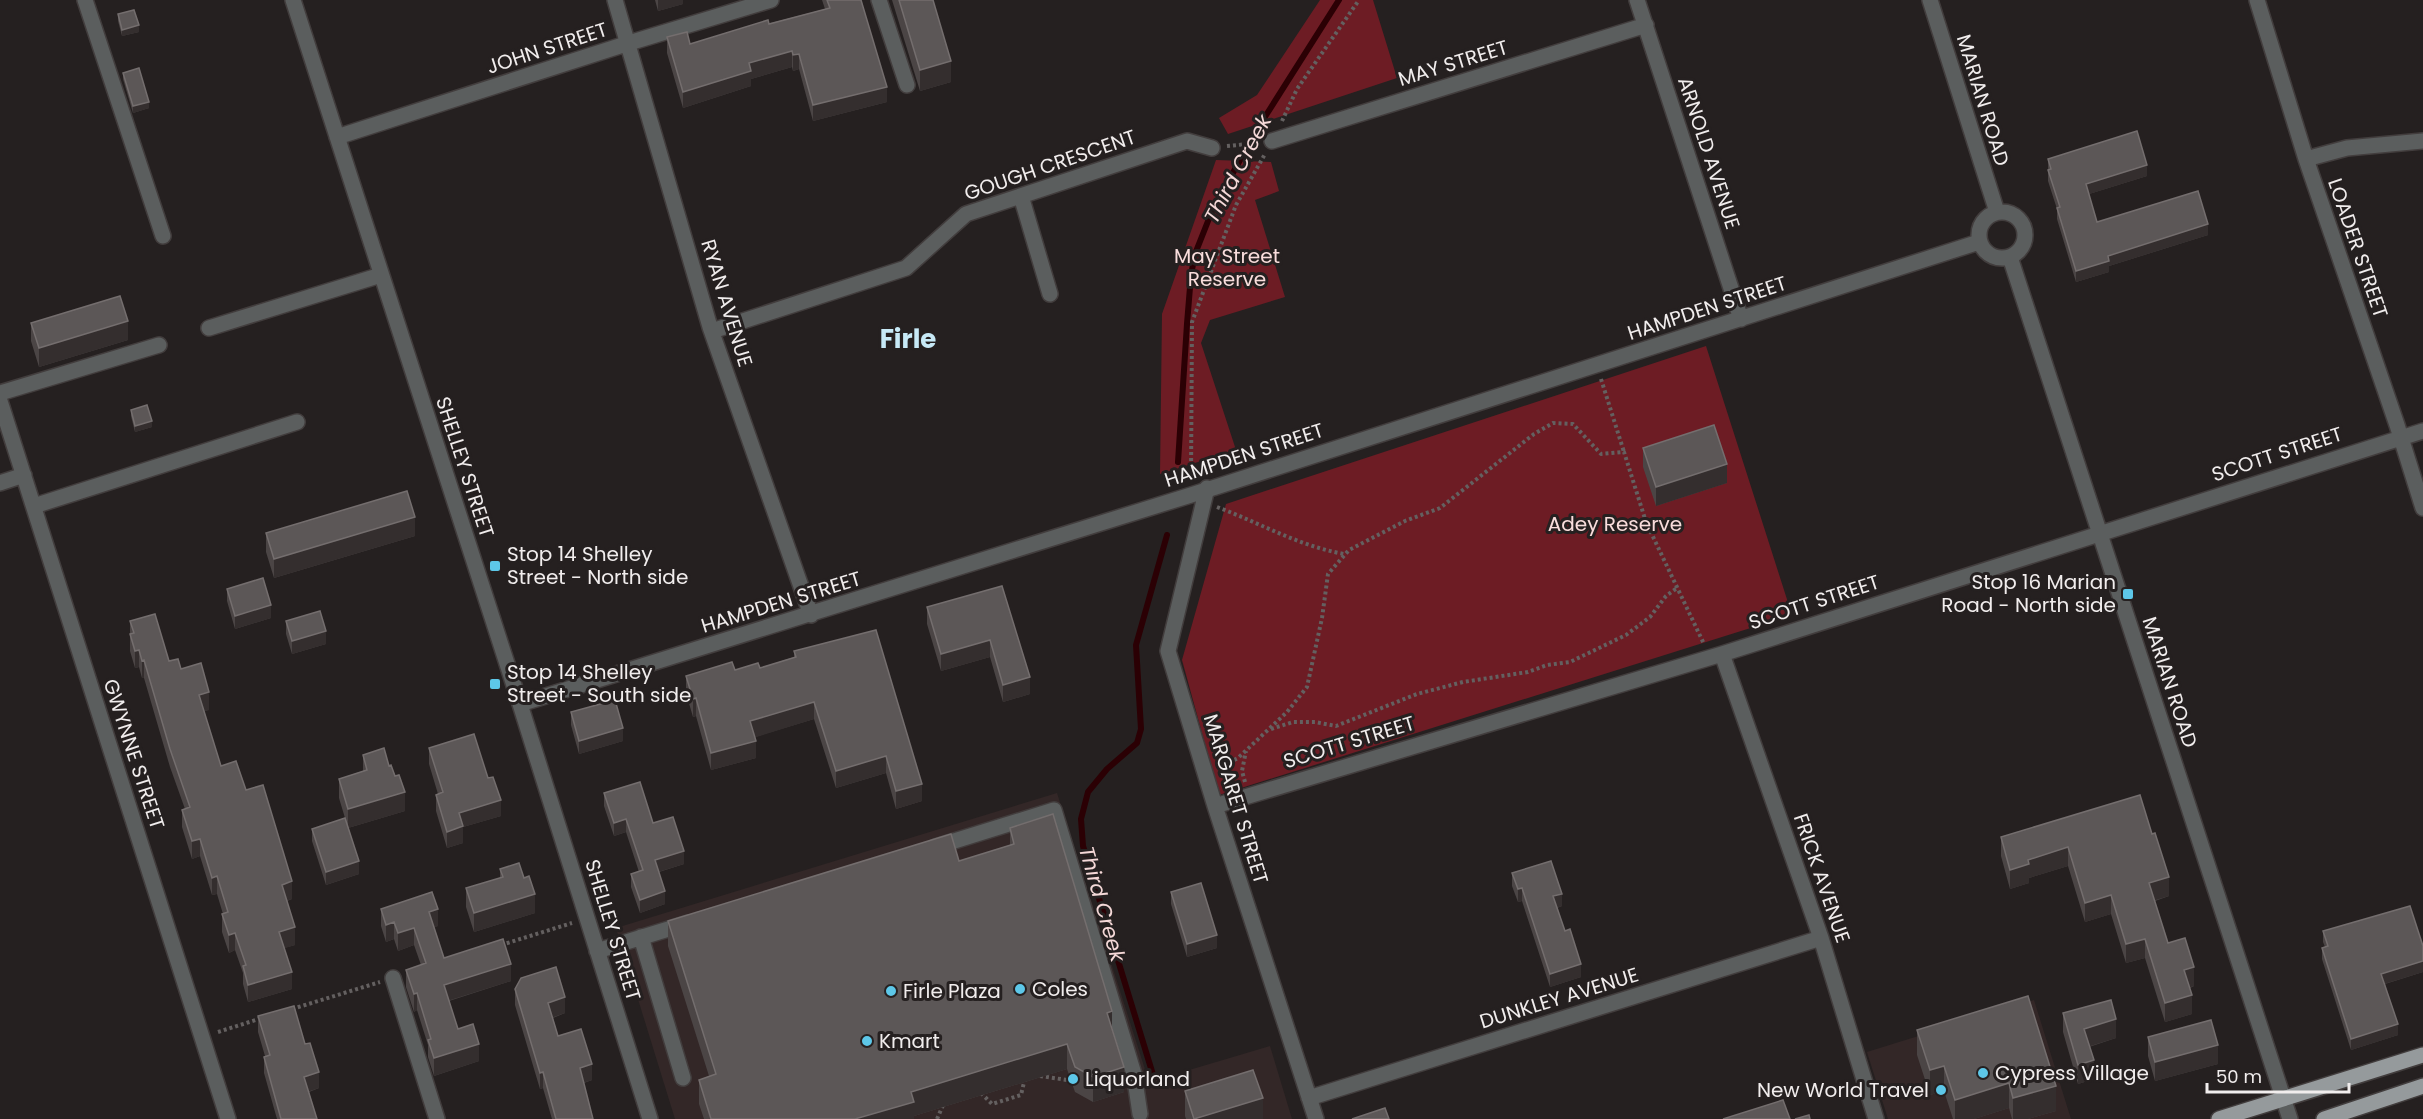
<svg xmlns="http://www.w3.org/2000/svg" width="2423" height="1119" font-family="Poppins,sans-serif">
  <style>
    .built { fill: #332727 }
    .green { fill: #6d1c24 }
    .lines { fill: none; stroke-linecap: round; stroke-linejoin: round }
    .stream { stroke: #2b0004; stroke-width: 6 }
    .minor-casing { stroke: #423d3d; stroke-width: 18 }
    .major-casing { stroke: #423d3d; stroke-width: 18 }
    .path { stroke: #646060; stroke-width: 4; stroke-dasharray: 3 3; stroke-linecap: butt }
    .minor { stroke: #5b5e5e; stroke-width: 15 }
    .major { stroke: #959a9c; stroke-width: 15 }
    .wall { fill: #4b4545 }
    .shaded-wall { fill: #342e2e }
    .building { fill: #5c5757; stroke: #746e6e; stroke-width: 1.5 }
    .poi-dot { fill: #5dc7e8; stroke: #252020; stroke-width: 2 }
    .labels { text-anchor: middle; stroke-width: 6; stroke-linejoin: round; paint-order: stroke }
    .street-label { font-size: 20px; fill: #f1eded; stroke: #252020 }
    .park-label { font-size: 20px; fill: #f9dddc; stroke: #252020 }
    .poi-label { font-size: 20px; fill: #f1eded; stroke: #252020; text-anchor: start }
    .water-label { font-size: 21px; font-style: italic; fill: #f5d9d8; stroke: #252020 }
    .district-label { font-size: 26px; font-weight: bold; fill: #c7e9f6; stroke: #252020 }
  </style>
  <rect width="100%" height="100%" fill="#252020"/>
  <path class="built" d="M1057,793l92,289 121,-36 22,73h-617l-59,-191z
    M2034,1000l37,119h-183l-21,-67z"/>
  <path class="green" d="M1320,0h53l24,78 -169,56 -9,-16 38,-23z
    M1216,160l55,2 8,29 -24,9 30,97 -75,23 -9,23 35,107 -76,24 2,-160z
    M1706,346l86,269 -573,180 -37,-135 44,-156z"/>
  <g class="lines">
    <path class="stream" d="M1178,462l9,-138 4,-49 4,-21 17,-43 44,-80 83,-131
      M1154,1078l-71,-232 -2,-27 7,-27 19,-23 30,-26 4,-14 -5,-84 31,-110"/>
    <defs>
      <path id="minor" d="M85,0l78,236
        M293,0l227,704 130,415
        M615,0l95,327 101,288
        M879,0l28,85
        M1637,0l104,319
        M1930,0l67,212
        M2257,0l49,159 91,266 26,83
        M337,137l292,-94 142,-43
        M1272,141l374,-116
        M2306,159l41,-11 76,-7
        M1021,196l29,98
        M1979 235a23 23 0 1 1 46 0a23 23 0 1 1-46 0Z
        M2010,257l280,862
        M209,328l172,-53
        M712,331l194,-63 60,-54 221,-73 25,7
        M0,393l159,-48
        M0,401l228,718
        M0,483l24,-8
        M1207,488l-39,163 47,155 101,313
        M34,506l263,-84
        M1722,654l99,284 55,181
        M520,704l671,-209 788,-253
        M1215,806l507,-152 701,-223
        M935,847l119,-37 80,264 6,40
        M641,937l42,141
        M597,951l91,-28
        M393,978l44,141
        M1309,1098l512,-160"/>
      <path id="major" d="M2219,1119l204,-64
        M2324,1119l99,-33"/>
    </defs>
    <use href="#minor" class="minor-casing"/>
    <use href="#major" class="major-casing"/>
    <path class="path" d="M1282,121l15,-32 62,-89
      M1227,146l32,-3
      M1601,379l23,73
      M1191,479l1,-157 44,-117 29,-51
      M1217,507c43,16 82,39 127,47
      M1271,729l22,-7h22l21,4 81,-32 46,-12 65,-10 19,-7 23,-3 56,-27 24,-18 16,-21 11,-8
      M1218,768l20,-10 49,-46 20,-25 15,-69 6,-44 21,-24 56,-29 35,-13 94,-74 19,-11 20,1 28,30 23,-2 22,70 58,122
      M1245,782l-3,-11 4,-20
      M501,945l71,-22
      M292,1009l88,-27
      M218,1032l44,-14
      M1040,1076l34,5
      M981,1093l11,11 29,-9 4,-17
      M937,1119l7,-16"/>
    <use href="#minor" class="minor"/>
    <use href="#major" class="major"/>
  </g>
  <path class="wall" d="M655,0h28v4l-25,7z
    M822,0h39l26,102 -74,19 -14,-52 -6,2 -1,-4 -41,12v7l-68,22 -16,-55v-16l23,7 135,-35z
    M892,0h41l18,82 -31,9z
    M118,14l21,18 -17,4 -4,-15z
    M123,73l26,35 -16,5 -10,-34z
    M2048,159l99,17 -58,18 8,28 111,13 -99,31v6l-33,10 -19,-63v-10l-9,-28z
    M31,323l97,17 -89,27 -8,-26z
    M131,410l21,17 -17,5 -4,-16z
    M1643,448l84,35 -71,23 -13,-39z
    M266,533l149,3 -141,42 -8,-26z
    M1002,586l28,108 -27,8 -13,-45 -49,14 -14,-47v-17z
    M227,589l44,29 -36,11 -8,-28z
    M130,621l39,40 12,8 28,41 -5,1 17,55 25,24 46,109 -5,2 8,44 -11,3 8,41 -44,13 -5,-18v-11l-8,-23 -6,3 -7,-21v-18h1l-6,-20 -5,1 -12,-39 -8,3 -10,-32v-17l3,-1 -15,-42 -26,-89h-2l-3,-11 -4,1 -5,-17z
    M286,621l40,23 -34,10 -6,-20z
    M876,630l46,171 -26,8 -10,-36 -50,15 -22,-69 -59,18 1,21 -45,12 -15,-54 -3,1 -7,-24v-17l49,-6 25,-2 34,-11v-6z
    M571,712l52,29 -44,13 -8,-29z
    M429,748l72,68 -38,11v16l-16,5 -11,-37v-16l2,-1 -9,-30z
    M363,755l26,11 6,10 10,35 -57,17 -9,-30v-19l24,-8z
    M604,793l49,30 31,41 -25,8 6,32 -25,9 -9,-26v-13l8,-2 -13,-40 -12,4 -10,-30z
    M2140,795l29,101 -14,5 13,42 26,43 -4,2 2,26 -27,8 -20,-64 -19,5 -15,-49 -26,8 -17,-56 -39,12v5l-19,6 -9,-33v-19z
    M1010,828l102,202 12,62 -31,10 -18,-10 -8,-23 -153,47v3h-210l-5,-15v-24l10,-4 -41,-130v-25l291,-60 51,-16z
    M312,829l47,45 -33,11 -14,-44z
    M500,869l35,44 -61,19 -8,-25v-19l34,-10z
    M1512,873l50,33 -5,2 24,69 -31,10 -28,-86 -4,1 -6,-16z
    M1171,892l46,56 -30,9 -16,-53z
    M381,909l57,17 -4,1 10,31 67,23 -62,20 9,28 21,32 -45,15 -6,-19v-12l-11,-35 -3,2 -8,-25v-17l15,-5 -7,-20 -16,6 -4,-12 -8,3 -5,-16z
    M2323,931l100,15v26l-38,12 13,51 -47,15 -29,-91v-11l3,-1 -2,-5z
    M515,989l50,24 -12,5 5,18 34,44 -8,3 9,36h-41l-9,-31 -3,1 -25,-84z
    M2063,1013l53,25 -27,9 5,32 -16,5 -15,-52z
    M258,1016l47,28 14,44 -10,4 8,27h-40l-13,-46v-16l1,-1 -7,-24z
    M1917,1030l139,81 -28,8h-16l-3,-11 -35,11h-21l-9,-28 -14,4 -13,-40z
    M2148,1037l70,27 -63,17 -7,-25z
    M1185,1091l78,28h-77l-1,-3z"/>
  <path class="shaded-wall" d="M658,0h25v4l-25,7z
    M139,25v7l-17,4v-6z
    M792,51v16l-41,12v7l-68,22v-16l66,-29z
    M799,54v15l-6,2v-16z
    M951,61v21l-31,9v-21z
    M887,87v15l-74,19v-16z
    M149,102v6l-16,5v-7z
    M2147,165v11l-61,19v-11z
    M2208,224v11l-99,31v6l-33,10v-11l32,-15z
    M128,321v19l-89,27v-19z
    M152,421v6l-17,5v-6z
    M1727,464v19l-71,23v-19z
    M415,517v19l-141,42v-19z
    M271,605v13l-36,11v-13z
    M326,631v13l-34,10v-13z
    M990,640v17l-49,14v-17z
    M139,650v17l-4,1v-17z
    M144,660v18h-2v-17z
    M1030,677v17l-27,8v-17z
    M209,692v18l-10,2v-17z
    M696,698v18l-3,1v-18z
    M814,702v17l-64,20v-18z
    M623,728v13l-44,13v-13z
    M756,741v17l-45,12v-17z
    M886,756v17l-50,15v-17z
    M922,784v17l-26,8v-18z
    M405,792v19l-57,17v-19z
    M501,800v16l-38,11v16l-16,5v-16l12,-19z
    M626,819v13l-12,4v-13z
    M200,839v17l-8,3v-18z
    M2068,847v19l-39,12v5l-19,6v-19l18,-10z
    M684,851v13l-29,9v-13z
    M359,861v13l-33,11v-13z
    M217,876v18l-5,1v-17z
    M2169,877v19l-20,6v-19z
    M292,881v18l-10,3v-17z
    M1522,888v13l-4,1v-13z
    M665,891v13l-25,9v-13z
    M535,894v19l-61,19v-19z
    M1562,894v12l-9,3v-13z
    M2111,895v19l-26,8v-19z
    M438,909v17l-9,3v-17z
    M394,922v17l-8,3v-17z
    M295,927v18l-16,5v-18z
    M414,928v17l-16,6v-18z
    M235,933v17l-6,3v-18z
    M1217,935v13l-30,9v-13z
    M2145,939v19l-19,5v-19z
    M2423,961v11l-42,13v-11z
    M511,964v17l-67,21v-17z
    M1581,964v13l-31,10v-13z
    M2194,967v19l-10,3v-19z
    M292,972v17l-44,13v-17z
    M417,993v17l-3,2v-18z
    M2192,995v19l-27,8v-19z
    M565,997v16l-17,6v-16z
    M1112,1011v25l-5,-23z
    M2116,1019v19l-32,10v-19z
    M2398,1024v11l-47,15v-11z
    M479,1044v17l-45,15v-18z
    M1067,1044v25l-153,47v3h-59l56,-27z
    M2218,1045v19l-63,17v-19z
    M2094,1060v19l-16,5v-19z
    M592,1064v16l-12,4v-16z
    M1944,1066v25l-14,4v-25z
    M1124,1067v25l-31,10v-25z
    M319,1072v16l-15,5v-16z
    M543,1072v16l-3,1v-16z
    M2009,1083v25l-35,11h-19v-19z
    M2056,1086v25l-28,8h-15v-21z
    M1263,1098v21h-68z"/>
  <path class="building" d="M827,0h34l26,87 -74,18 -14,-51 -6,1 -1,-4 -43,12 2,8 -68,21 -16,-55 20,-5 3,12 78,-24 1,4 61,-16z
    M899,0h34l18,61 -31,9z
    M134,10l5,15 -17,5 -4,-16z
    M139,68l10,34 -16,4 -10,-33z
    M2137,131l10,34 -61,19 11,38 101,-31 10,33 -100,32 1,5 -33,10 -19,-63 3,-1 -12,-37 3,-1 -3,-10z
    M120,296l8,25 -89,27 -8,-25z
    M147,405l5,16 -17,5 -4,-16z
    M1714,425l13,39 -71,23 -13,-39z
    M407,491l8,26 -141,42 -8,-26z
    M263,578l8,27 -36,11 -8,-27z
    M1002,586l28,91 -27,8 -13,-45 -49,14 -14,-47z
    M320,611l6,20 -34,10 -6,-20z
    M155,614l14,47 9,-2 3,10 20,-6 8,29 -10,3 22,71 15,-5 10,29 17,-5 29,96 -10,4 13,42 -16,5 13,40 -44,13 -5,-19 3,-1 -11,-32 -6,2 -7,-21 6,-2 -11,-36 -5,2 -12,-39 -8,2 -10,-31 8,-3 -20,-58 -26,-89 -2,1 -3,-11 -4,1 -5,-17 4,-1 -4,-12z
    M876,630l46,154 -26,7 -10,-35 -50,15 -22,-69 -64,19 6,20 -45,12 -15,-55 -3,1 -7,-23 46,-14 3,8 23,-7 2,5 36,-11 -2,-6z
    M615,700l8,28 -44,13 -8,-29z
    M474,734l14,44 5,-1 8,23 -42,13 4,13 -16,6 -11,-37 7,-3 -14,-44z
    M384,748l5,18 2,-1 4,11 4,-1 6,17 -57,17 -9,-30 28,-9 -4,-15z
    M640,782l13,41 20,-6 11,34 -29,9 10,31 -25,9 -9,-26 12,-4 -17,-51 -12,4 -10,-30z
    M2140,795l12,39 3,-1 14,44 -20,6 19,60 17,-5 9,29 -10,3 8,25 -27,8 -20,-64 -19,5 -15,-49 -26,8 -17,-56 -40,13 1,4 -19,6 -9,-33z
    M1053,814l59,197 -5,2 17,54 -31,10 -18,-10 -8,-23 -156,48 3,10 -59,17h-144l-12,-39 17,-6 -48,-153 283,-87 8,27 55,-17 -4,-16z
    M345,818l14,43 -33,11 -14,-43z
    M1551,861l11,33 -9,2 12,35 5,-2 11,35 -31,10 -28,-86 -4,1 -6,-16z
    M519,863l5,15 5,-2 6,18 -61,19 -8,-25 37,-11 -3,-8z
    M1201,883l16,52 -30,9 -16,-52z
    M432,892l6,17 -9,3 15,46 59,-19 8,25 -67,21 14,44 15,-5 6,20 -45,14 -6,-18 3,-1 -14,-46 -3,1 -8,-24 20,-7 -12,-35 -16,5 -4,-11 -8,3 -5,-16z
    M2410,906l13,40v15l-42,13 17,50 -47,15 -29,-91 6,-2 -5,-15z
    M556,967l9,30 -17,6 10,33 23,-7 11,35 -12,4 13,51h-37l-13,-47 -3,1 -25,-84 6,-11z
    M2028,996l28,90 -43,12 -4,-15 -54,17 -11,-34 -14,4 -13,-40z
    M2111,1000l5,19 -32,10 10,31 -16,5 -15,-52z
    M294,1006l11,38 5,-1 9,29 -15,5 13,42h-36l-17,-62 6,-2 -12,-39z
    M2211,1020l7,25 -63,17 -7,-25z
    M1253,1070l10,28 -69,21 -9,-28z
    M1783,1100l7,19h-67z
    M1385,1108l4,11h-37z
    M1809,1115l1,4h-15z"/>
  <g class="poi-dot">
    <rect x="489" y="560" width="12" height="12" rx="3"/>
    <rect x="2122" y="588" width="12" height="12" rx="3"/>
    <rect x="489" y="678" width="12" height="12" rx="3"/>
    <circle cx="1020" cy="989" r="6"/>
    <circle cx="891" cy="991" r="6"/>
    <circle cx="867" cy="1041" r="6"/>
    <circle cx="1983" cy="1073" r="6"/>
    <circle cx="1073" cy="1079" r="6"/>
    <circle cx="1941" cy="1090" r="6"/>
  </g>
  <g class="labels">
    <g class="street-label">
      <text transform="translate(547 48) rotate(-18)" y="7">JOHN STREET</text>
      <text transform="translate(1453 63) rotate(-17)" y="7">MAY STREET</text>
      <text transform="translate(1983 100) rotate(73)" y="7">MARIAN ROAD</text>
      <text transform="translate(1709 153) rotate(72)" y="7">ARNOLD AVENUE</text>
      <text transform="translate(1050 165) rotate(-19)" y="7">GOUGH CRESCENT</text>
      <text transform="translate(2358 248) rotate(71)" y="7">LOADER STREET</text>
      <text transform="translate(727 303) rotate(73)" y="7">RYAN AVENUE</text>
      <text transform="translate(1707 308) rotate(-18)" y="7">HAMPDEN STREET</text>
      <text transform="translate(2277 454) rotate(-18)" y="7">SCOTT STREET</text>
      <text transform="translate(1244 455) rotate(-18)" y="7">HAMPDEN STREET</text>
      <text transform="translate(465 467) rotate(72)" y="7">SHELLEY STREET</text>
      <text transform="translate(781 602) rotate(-17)" y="7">HAMPDEN STREET</text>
      <text transform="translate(1814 602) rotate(-18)" y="7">SCOTT STREET</text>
      <text transform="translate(2170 682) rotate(72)" y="7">MARIAN ROAD</text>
      <text transform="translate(1349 742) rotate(-17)" y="7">SCOTT STREET</text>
      <text transform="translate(134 754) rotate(72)" y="7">GWYNNE STREET</text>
      <text transform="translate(1236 799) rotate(73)" y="7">MARGARET STREET</text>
      <text transform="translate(1822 878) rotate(71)" y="7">FRICK AVENUE</text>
      <text transform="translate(613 930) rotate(73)" y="7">SHELLEY STREET</text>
      <text transform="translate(1559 998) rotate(-17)" y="7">DUNKLEY AVENUE</text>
    </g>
    <g class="park-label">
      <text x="1227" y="263">May Street<tspan x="1227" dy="23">Reserve</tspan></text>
      <text x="1615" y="531">Adey Reserve</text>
    </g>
    <g class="poi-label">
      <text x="507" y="561">Stop 14 Shelley<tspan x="507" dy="23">Street - North side</tspan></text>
      <text x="2116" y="589" text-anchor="end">Stop 16 Marian<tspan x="2116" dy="23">Road - North side</tspan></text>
      <text x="507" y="679">Stop 14 Shelley<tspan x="507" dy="23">Street - South side</tspan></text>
      <text x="1032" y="996">Coles</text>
      <text x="903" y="998">Firle Plaza</text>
      <text x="879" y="1048">Kmart</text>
      <text x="1995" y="1080">Cypress Village</text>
      <text x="1085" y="1086">Liquorland</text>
      <text x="1929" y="1097" text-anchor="end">New World Travel</text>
    </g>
    <g class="water-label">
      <text transform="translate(1238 169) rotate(-62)" y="7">Third Creek</text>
      <text transform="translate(1102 904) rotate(74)" y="7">Third Creek</text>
    </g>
    <g class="district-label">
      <text x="908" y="348">Firle</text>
    </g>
  </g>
  <path d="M2207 1083v9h142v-9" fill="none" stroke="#f1eded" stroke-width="3"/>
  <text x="2216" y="1083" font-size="18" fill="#f1eded" stroke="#252020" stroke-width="4.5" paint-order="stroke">50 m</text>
</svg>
